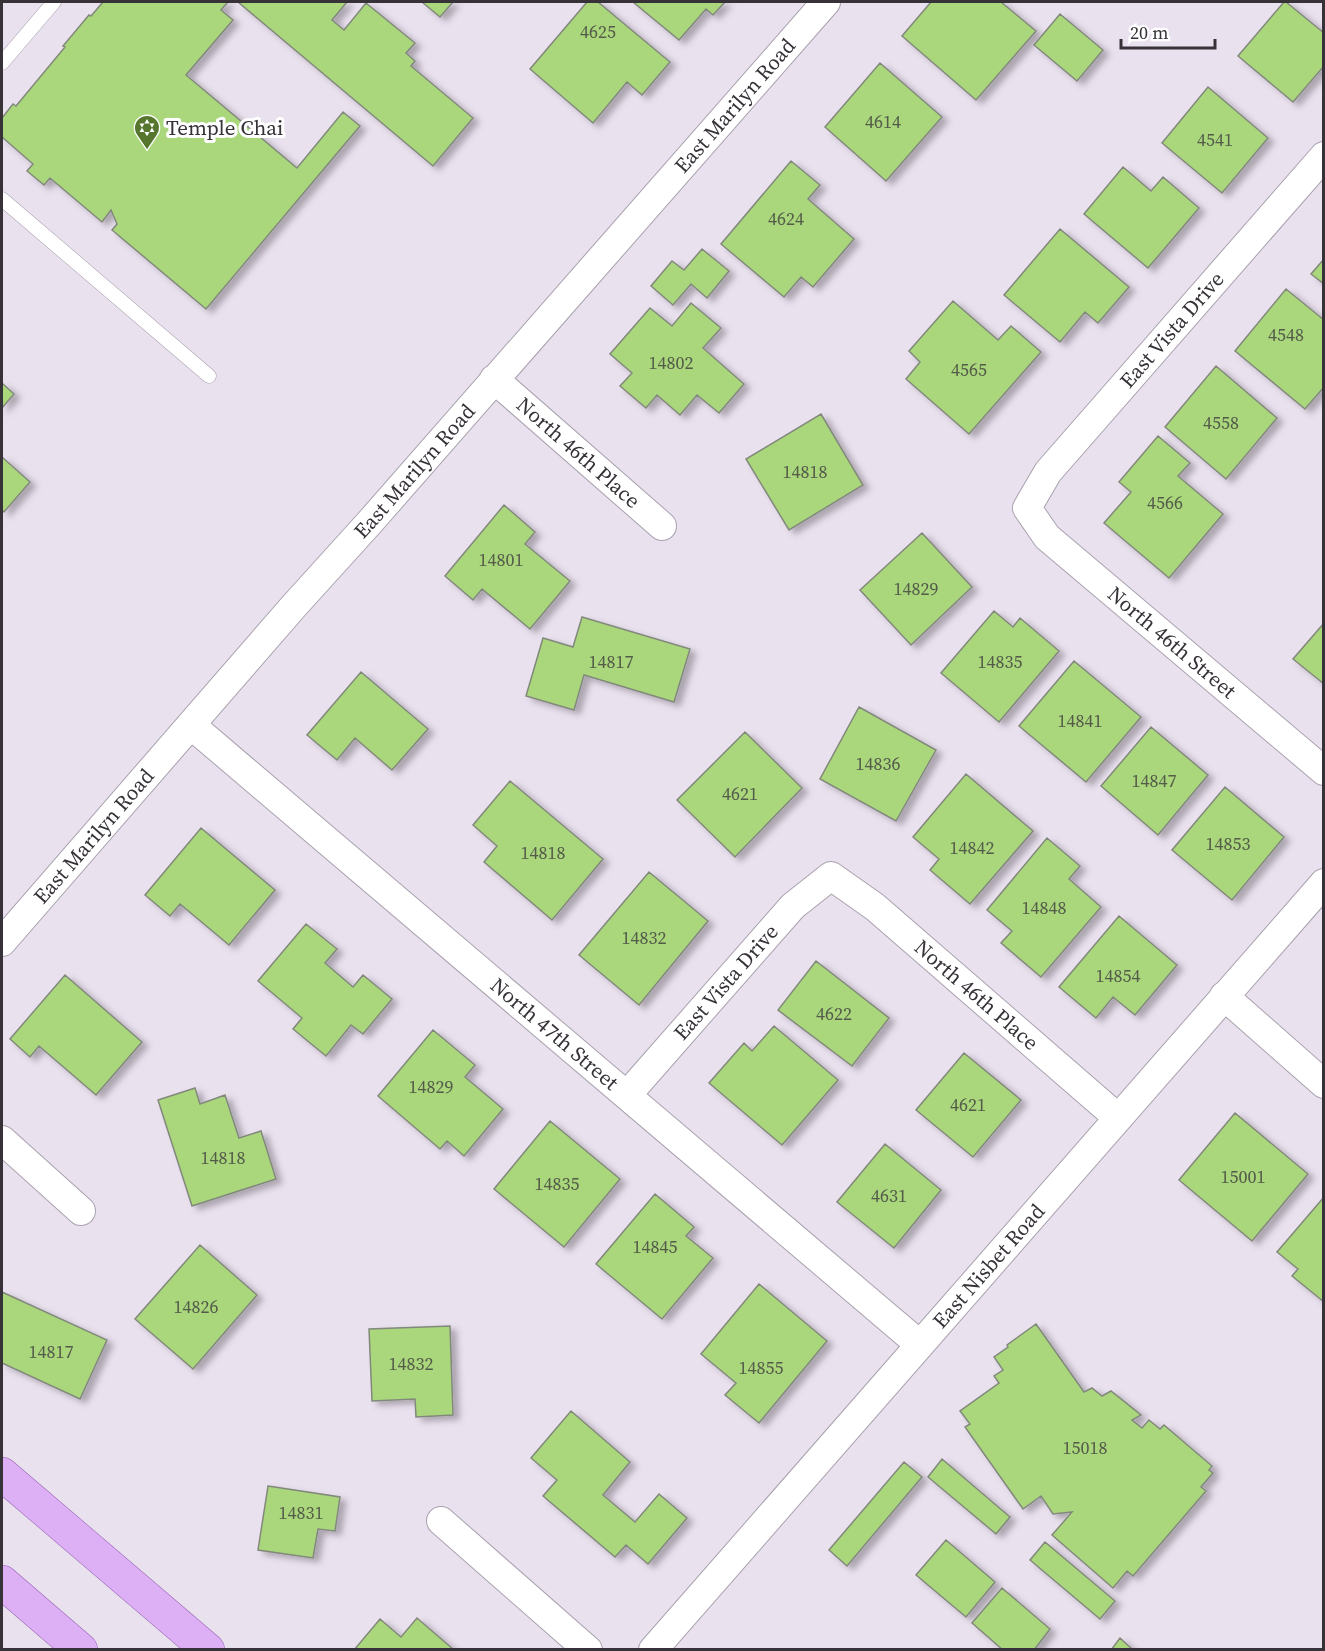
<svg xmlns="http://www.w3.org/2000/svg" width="1325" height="1651" font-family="'Source Serif 4',serif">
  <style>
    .building { fill: #aad67b; stroke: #82897c; stroke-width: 1.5; filter: url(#shadow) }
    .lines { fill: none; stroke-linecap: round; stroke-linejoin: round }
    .service-casing { stroke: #a9a1ae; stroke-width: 15 }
    .minor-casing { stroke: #a9a1ae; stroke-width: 30 }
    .primary-casing { stroke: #9461b0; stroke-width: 34 }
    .service { stroke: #fff; stroke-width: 14 }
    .minor { stroke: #fff; stroke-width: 28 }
    .primary { stroke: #ddb0f6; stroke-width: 33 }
    .labels { text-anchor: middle; stroke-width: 6; stroke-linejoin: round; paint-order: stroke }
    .number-label { font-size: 18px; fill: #535b49 }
    .street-label { font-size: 21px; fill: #363238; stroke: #fff }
    .poi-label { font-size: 21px; fill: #363238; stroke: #fff; text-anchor: start }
  </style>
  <defs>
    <filter id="shadow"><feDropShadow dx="6" dy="4" stdDeviation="3" flood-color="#0004"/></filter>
  </defs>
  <rect width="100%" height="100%" fill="#eae1ef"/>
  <path class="building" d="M103,2h125l-7,8 12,10 -47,55 111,93 46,-56 17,14 -154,183 -94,-79 5,-6 -6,-14 -9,12 -52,-44 -6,7 -17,-14 6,-7 -31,-27v-19l11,-14 3,2 49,-59 -2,-1 26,-31 2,1z
    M238,2h109l-15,18 12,10 22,-27 49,40 -9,10 9,8 -4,5 62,52 -40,48z
    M422,2h31l-13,15z
    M587,2h11l72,60 -28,33 -15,-13 -34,41 -63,-54z
    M633,2h92l-12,13 -7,-6 -27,31z
    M931,2h70l35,29 -60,69 -74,-64z
    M1284,2h2l38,31v33l-31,36 -55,-46z
    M1060,14l43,36 -26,31 -43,-36z
    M880,63l62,54 -56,64 -61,-54z
    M1208,87l60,51 -46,55 -60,-50z
    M791,161l29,24 -12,14 46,40 -41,48 -12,-10 -17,20 -63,-53z
    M1123,167l28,24 12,-14 36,31 -51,60 -64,-54z
    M1060,229l69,58 -31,36 -13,-11 -25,30 -56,-47z
    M702,249l27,22 -22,27 -16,-14 -18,21 -22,-19 21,-25 12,9z
    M1324,259v25l-13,-10z
    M1286,289l38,31v67l-19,22 -70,-58z
    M953,301l45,39 13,-14 30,26 -72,82 -63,-55 14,-17 -11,-11z
    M691,303l30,25 -18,20 41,36 -25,29 -22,-18 -17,20 -23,-20 -11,13 -26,-22 12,-13 -22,-19 40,-46 22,18z
    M1216,366l61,52 -51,61 -61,-52z
    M2,383l12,11 -12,14z
    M821,414l42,71 -74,45 -43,-71z
    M1158,436l32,27 -12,13 45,38 -54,64 -65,-55 27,-31 -12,-10z
    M2,457l28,25 -26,30 -2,-2z
    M504,505l31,27 -10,12 45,37 -40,48 -48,-40 -9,11 -28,-24z
    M922,533l50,54 -61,58 -51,-55z
    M994,611l19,16 7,-9 39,33 -60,71 -58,-49z
    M582,617l108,32 -16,53 -90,-27 -10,35 -48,-14 17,-58 30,9z
    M1324,623v61l-31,-25z
    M1074,661l67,56 -55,65 -67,-56z
    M361,672l67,57 -36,41 -37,-32 -18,22 -30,-25z
    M859,707l77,43 -40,71 -76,-42z
    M1151,727l57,48 -50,60 -57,-49z
    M745,732l57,56 -67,69 -58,-57z
    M966,774l67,57 -63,73 -40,-34 9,-11 -26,-22z
    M510,781l93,78 -51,61 -68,-58 13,-16 -24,-21z
    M1225,787l59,50 -52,63 -60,-50z
    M201,828l74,62 -46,55 -49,-41 -10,12 -25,-21z
    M1047,838l33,28 -11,13 32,28 -60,70 -40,-34 11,-12 -25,-21z
    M649,872l59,49 -69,84 -60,-50z
    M1119,916l58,49 -42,50 -22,-18 -17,21 -37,-31z
    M306,924l31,25 -12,14 28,24 10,-12 29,24 -29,35 -12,-9 -25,31 -33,-27 9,-11 -44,-37z
    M816,961l73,57 -37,48 -74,-56z
    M65,975l77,67 -46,53 -57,-49 -9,11 -20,-18z
    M774,1026l64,54 -56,65 -73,-62 35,-40 8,8z
    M433,1030l42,35 -10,12 38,32 -39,47 -17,-15 -7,8 -62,-53z
    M964,1053l57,47 -48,57 -57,-47z
    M195,1088l5,16 25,-9 14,43 22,-7 15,48 -84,27 -34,-106z
    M1235,1113l73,61 -56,67 -73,-61z
    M550,1121l70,58 -56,68 -70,-58z
    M885,1144l56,46 -47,58 -57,-46z
    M655,1194l39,33 -8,9 27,22 -51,61 -66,-55z
    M1324,1197v105l-32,-26 6,-7 -21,-17z
    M200,1245l57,50 -64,74 -58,-50z
    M759,1284l68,57 -68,82 -34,-28 11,-12 -35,-29z
    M2,1292l105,48 -27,59 -78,-36z
    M1036,1324l48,68 8,-4 10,8 9,-5 30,24 -9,5 10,8 7,-8 11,9 4,-4 48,41 -3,4 4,3 -12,14 5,4 -73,85 -6,-5 -14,17 -61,-53 20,-23 -19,2 -12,-18 -18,13 -58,-82 5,-3 -10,-13 39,-28 -5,-7 9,-6 -9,-13 14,-10 -1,-2z
    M450,1326l3,89 -37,2 -1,-18 -43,2 -3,-72z
    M571,1411l59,51 -27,33 32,27 24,-28 28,24 -39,46 -22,-19 -11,12 -72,-61 14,-16 -26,-22z
    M942,1459l68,58 -14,17 -68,-57z
    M904,1462l18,15 -75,89 -18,-16z
    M268,1486l72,11 -5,34 -17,-2 -5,29 -55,-8z
    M946,1540l49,42 -29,35 -50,-42z
    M1045,1542l70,59 -15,18 -70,-59z
    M1002,1588l48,41 -16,21h-31l-31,-27z
    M417,1618l37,32h-100l26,-31 21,18z
    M1120,1638l13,12h-22z"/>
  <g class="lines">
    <defs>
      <path id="service" d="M2,63l52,-61
        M2,199l207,177"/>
      <g id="minor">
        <path id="s1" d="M1324,156l-276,316 -21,36 20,29 277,234"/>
        <path id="s2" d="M494,379l168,147"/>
        <path id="s3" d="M191,725l728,619"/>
        <path id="s4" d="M2,942l291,-335 77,-85 456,-520"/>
        <path d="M1224,996l100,88"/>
        <path id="s5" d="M627,1095l166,-189 38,-30 44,31 242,210"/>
        <path d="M2,1140l79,71"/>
        <path d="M441,1521l147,129"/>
        <path id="s6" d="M653,1650l671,-767"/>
      </g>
      <path id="primary" d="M2,1474l206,176
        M2,1582l79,68"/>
    </defs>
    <use href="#service" class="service-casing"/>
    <use href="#minor" class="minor-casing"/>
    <use href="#primary" class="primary-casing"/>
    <use href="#service" class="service"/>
    <use href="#minor" class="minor"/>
    <use href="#primary" class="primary"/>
  </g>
  <defs>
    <symbol id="synagogue-pin" viewBox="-11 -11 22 30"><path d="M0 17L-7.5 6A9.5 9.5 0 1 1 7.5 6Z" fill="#56762e" stroke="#fff"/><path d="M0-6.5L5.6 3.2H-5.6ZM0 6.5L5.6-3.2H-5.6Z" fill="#fff"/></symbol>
  </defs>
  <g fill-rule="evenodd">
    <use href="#synagogue-pin" x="132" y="113" width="30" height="40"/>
  </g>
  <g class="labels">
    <g class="number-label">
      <text x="598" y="38">4625</text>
      <text x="883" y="128">4614</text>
      <text x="1215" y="146">4541</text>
      <text x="786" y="225">4624</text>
      <text x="1286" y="341">4548</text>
      <text x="671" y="369">14802</text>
      <text x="969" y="376">4565</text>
      <text x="1221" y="429">4558</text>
      <text x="805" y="478">14818</text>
      <text x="1165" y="509">4566</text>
      <text x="501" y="566">14801</text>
      <text x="916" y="595">14829</text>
      <text x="611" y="668">14817</text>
      <text x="1000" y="668">14835</text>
      <text x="1080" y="727">14841</text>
      <text x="878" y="770">14836</text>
      <text x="1154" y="787">14847</text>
      <text x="740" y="800">4621</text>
      <text x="1228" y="850">14853</text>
      <text x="972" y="854">14842</text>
      <text x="543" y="859">14818</text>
      <text x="1044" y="914">14848</text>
      <text x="644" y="944">14832</text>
      <text x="1118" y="982">14854</text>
      <text x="834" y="1020">4622</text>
      <text x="431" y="1093">14829</text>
      <text x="968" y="1111">4621</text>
      <text x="223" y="1164">14818</text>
      <text x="1243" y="1183">15001</text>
      <text x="557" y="1190">14835</text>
      <text x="889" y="1202">4631</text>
      <text x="655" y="1253">14845</text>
      <text x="196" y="1313">14826</text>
      <text x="51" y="1358">14817</text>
      <text x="411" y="1370">14832</text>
      <text x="761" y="1374">14855</text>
      <text x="1085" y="1454">15018</text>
      <text x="301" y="1519">14831</text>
    </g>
    <g class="street-label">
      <text dy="7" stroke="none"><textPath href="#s4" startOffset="1112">East Marilyn Road</textPath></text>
      <text transform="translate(1172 330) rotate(-49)" y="7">East Vista Drive</text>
      <text dy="7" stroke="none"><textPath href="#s2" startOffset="112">North 46th Place</textPath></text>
      <text dy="7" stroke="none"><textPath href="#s4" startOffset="626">East Marilyn Road</textPath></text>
      <text dy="7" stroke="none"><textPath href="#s1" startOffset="660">North 46th Street</textPath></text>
      <text dy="7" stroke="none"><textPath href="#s4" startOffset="140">East Marilyn Road</textPath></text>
      <text dy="7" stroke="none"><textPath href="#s5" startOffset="150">East Vista Drive</textPath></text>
      <text dy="7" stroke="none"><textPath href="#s5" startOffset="488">North 46th Place</textPath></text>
      <text dy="7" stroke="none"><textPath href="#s3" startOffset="477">North 47th Street</textPath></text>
      <text dy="7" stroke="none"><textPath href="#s6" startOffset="510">East Nisbet Road</textPath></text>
    </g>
    <g class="poi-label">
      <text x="166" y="135">Temple Chai</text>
    </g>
  </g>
  <rect width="1325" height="1651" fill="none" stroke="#363238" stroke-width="6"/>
  <path d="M1121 39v9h94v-9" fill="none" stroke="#363238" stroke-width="3"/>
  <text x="1130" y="39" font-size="18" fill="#363238" stroke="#ffffff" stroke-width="4.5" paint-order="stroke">20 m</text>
</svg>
